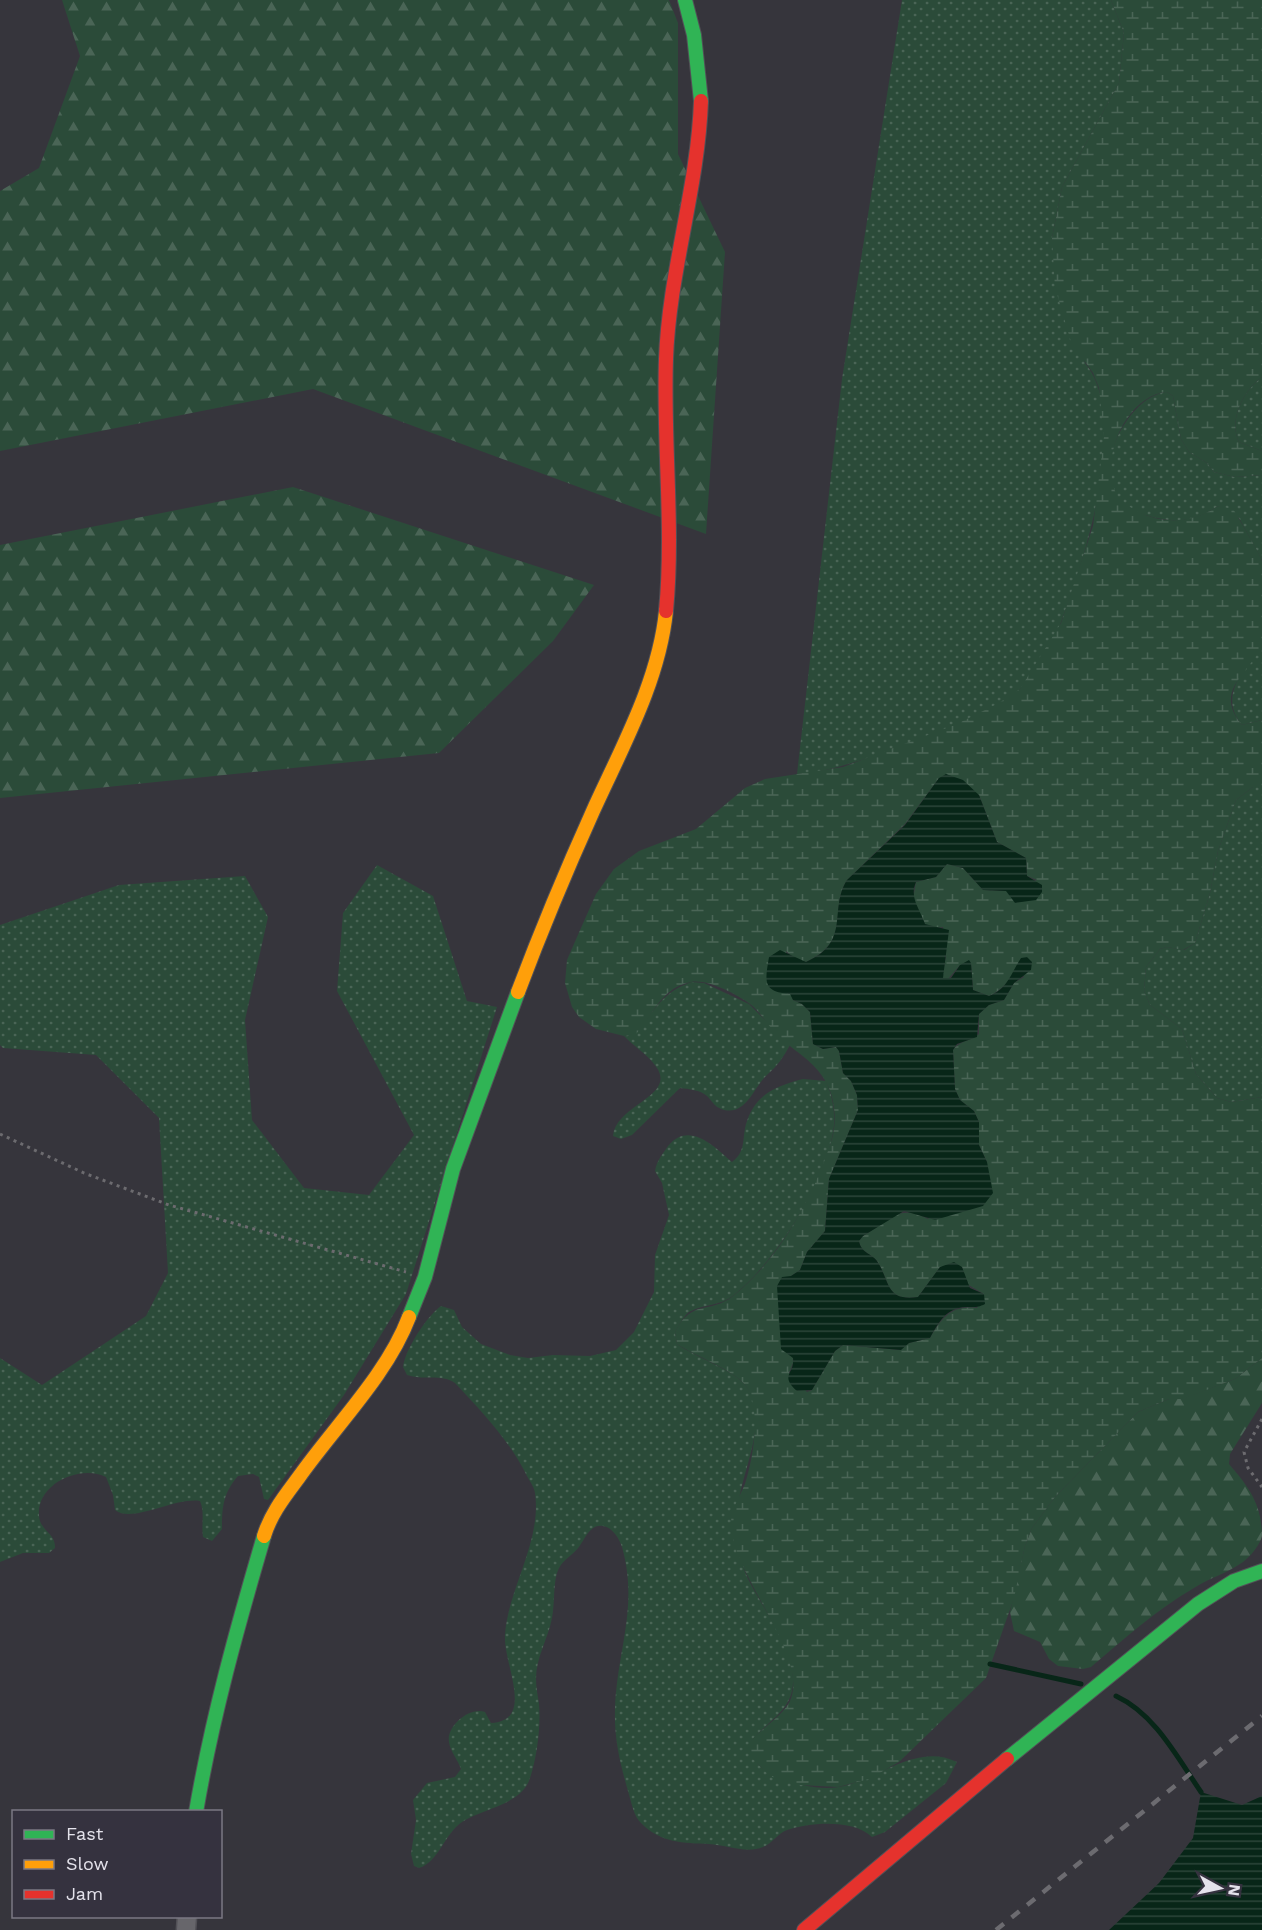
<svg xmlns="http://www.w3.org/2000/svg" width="1262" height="1930" font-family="'Work Sans',sans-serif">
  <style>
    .grass { fill: url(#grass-dots) }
    .forest { fill: url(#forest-firs) }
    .wetland { fill: url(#wetland-marsh); fill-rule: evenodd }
    .water { fill: url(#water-rules) }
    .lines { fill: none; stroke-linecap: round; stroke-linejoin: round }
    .stream { stroke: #082618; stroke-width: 5 }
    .street-casing { stroke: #525157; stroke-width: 21 }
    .fast-casing { stroke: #525157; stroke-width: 16 }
    .slow-casing { stroke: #525157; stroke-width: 16 }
    .jam-casing { stroke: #525157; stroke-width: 16 }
    .path { stroke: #6c6b6f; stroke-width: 3; stroke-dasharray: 3 4.5; stroke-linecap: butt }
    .street { stroke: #67666b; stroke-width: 18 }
    .fast { stroke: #30b455; stroke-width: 14 }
    .slow { stroke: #ff9f0a; stroke-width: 14 }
    .jam { stroke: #e5322d; stroke-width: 14 }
    .rail { stroke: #6c6b70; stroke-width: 4.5; stroke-dasharray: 10 10; stroke-linecap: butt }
  </style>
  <defs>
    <pattern id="grass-dots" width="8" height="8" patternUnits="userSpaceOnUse" patternTransform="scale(1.5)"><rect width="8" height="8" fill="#2b4b39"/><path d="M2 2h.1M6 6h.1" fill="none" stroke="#4a6556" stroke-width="1.8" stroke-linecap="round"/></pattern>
    <pattern id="forest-firs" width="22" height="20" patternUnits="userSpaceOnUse" patternTransform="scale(1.5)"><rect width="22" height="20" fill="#2b4b39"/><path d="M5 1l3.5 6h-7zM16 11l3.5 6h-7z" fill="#4a6556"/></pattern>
    <pattern id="wetland-marsh" width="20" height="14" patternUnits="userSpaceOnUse" patternTransform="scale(1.5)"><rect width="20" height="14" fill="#2b4b39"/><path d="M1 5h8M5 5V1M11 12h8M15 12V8" fill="none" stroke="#4a6556"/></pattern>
    <pattern id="water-rules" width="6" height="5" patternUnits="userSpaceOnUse" patternTransform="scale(1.5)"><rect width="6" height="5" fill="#082618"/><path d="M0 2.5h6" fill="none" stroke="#2c453a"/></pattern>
  </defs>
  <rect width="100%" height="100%" fill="#36353c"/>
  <path class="grass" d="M902,0h209l13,33 -5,50 -57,104 -10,51 33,125c46,55 -1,199 -24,259 -6,17 -29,52 -40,66 -25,29 -185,87 -224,86l45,-395z
    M1262,377v74l-23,-9c-11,-22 5,-52 23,-65z
    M1167,392l6,4 8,43 8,13 18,11 7,9 21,5 27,-2v85l-23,-42 -21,-12c-20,14 -37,17 -61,12 -15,-3 -30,-8 -40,-21 -24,-32 13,-102 50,-105z
    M1262,643v77l-20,5c-25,-30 4,-56 20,-82z
    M1253,787h9v310l-31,5 -14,-4 -21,-24 -14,-45 -32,-24 -6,-14 2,-24 14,-18 7,-2 17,3 11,-7 15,-50 8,-42 18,-51z
    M377,865l56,31 34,105 30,6 -91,287 -62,101 -76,105 -4,-1 -5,-22 -6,-3 -15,2c-15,17 -16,32 -16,53l-10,12 -9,-4c-2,-12 2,-25 -3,-36 -25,-4 -68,23 -85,9l-2,-15 -7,-18c-26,-13 -70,7 -67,39 1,15 17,17 16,32l-6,5h-26l-23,9v-204l42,27 104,-69 22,-43 -9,-155 -63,-63 -93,-7 -3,-3v-120l119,-40 126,-9 23,41 -23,103 7,100 52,68 65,7 45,-60 -77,-144 6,-78z
    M692,982l12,1 45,21 41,41c-7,13 -12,20 -23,30 -13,11 -21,43 -46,34 -7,-3 -9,-8 -14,-13 -7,-6 -18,-7 -27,-8l-48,47 -11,4 -8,-3c3,-33 68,-40 41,-72 -8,-11 -21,-18 -30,-28l12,-3c18,-22 27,-42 56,-51z
    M803,1079l23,2c6,14 9,28 8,44 -5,53 -59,138 -100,170 -13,11 -29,9 -43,16 -7,3 -12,15 -16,21l2,12c18,13 57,26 69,42 28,39 -13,96 -8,136 2,16 2,36 7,50 14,33 50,75 48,111 -1,29 -28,39 -43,60 2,19 13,29 31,35 17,7 39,12 58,9 40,-7 77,-45 118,-25l-11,21 -61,49 -13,5c-18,-18 -61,-15 -85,-7 -9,3 -15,14 -24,17 -16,7 -37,-2 -54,-3 -25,-1 -49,-1 -68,-21 -7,-6 -10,-22 -13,-32 -8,-28 -14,-52 -13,-82 2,-59 24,-102 7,-162 -3,-9 -9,-19 -19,-21 -13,-2 -18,13 -24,21 -8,10 -18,13 -22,26 -4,14 -2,30 -5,45 -4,21 -16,39 -16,61 0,9 2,17 3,25 2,22 -2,53 -9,74 -8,27 -47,30 -68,44 -18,12 -23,40 -43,46l-5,-2 -3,-12 5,-34 -3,-20 14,-17 28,-6 6,-8c-3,-9 -11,-18 -12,-27 -3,-16 21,-36 36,-30l6,11c45,-2 12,-59 14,-88 3,-47 37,-93 30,-142 -1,-7 -7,-14 -10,-21 -18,-34 -43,-60 -70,-89 -15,-10 -31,-2 -48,-8l-4,-8c2,-17 23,-50 38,-61l13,4 8,17 19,17 29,11 18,3 25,-3 37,1 26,-6 18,-18 20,-40 1,-37 14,-40 -7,-32 -7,-12c2,-11 7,-16 13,-25 21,-26 47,1 64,16 14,-10 10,-23 14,-38 9,-30 30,-38 57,-45z"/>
  <path class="forest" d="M62,0h607l9,23v131l47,98 -19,282 -393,-145 -313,62v-260l39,-23 41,-112z
    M293,487l301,98 -41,56 -114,112 -439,45v-253z
    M1262,1358v45l-32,51 -1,10c19,22 33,40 33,72 -2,9 -12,21 -19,26 -15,11 -34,16 -49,26 -38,22 -70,51 -103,79l-8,2 -25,-3 -9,-7 -9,-17 -26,-11 -4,-19 15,-66 7,-18 23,-31 83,-85 31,-13 15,-1 51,-19z"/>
  <path class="wetland" d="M1111,0h151v377c-18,13 -34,43 -23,65l23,9v24l-27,2 -21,-5 -7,-9 -18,-11 -8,-13 -8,-43 -6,-4c-41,3 -70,70 -49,105 27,27 69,31 100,9l15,3c4,6 28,47 29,52 0,8 0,76 0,83 -11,30 -50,45 -20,81l20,-5v67h-9l-17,13 -18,51 -8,42 -15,50 -12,7 -16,-3 -7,2 -14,18 -2,24 6,14 32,24 14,45 21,24 14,4 31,-5v261l-27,21 -52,20h-14l-31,13 -83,85 -23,31 -7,18 -11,52 -28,80 -87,84 -30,17 -31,8 -38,-2 -23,-5 -10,-7 -16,-16 -2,-14c11,-14 34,-27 41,-42 20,-47 -58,-124 -59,-178 0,-13 9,-27 14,-39 8,-25 17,-75 1,-98 -12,-16 -51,-30 -69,-42l-2,-12c17,-34 34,-17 58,-36 46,-36 82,-102 99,-157 5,-18 3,-41 -6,-57 -11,-20 -30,-30 -46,-44 -11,-10 -18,-25 -30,-34 -14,-10 -42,-25 -59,-22 -30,6 -37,32 -55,52l-12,2 -28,-7 -17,-12 -7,-10 -7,-24 2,-23 10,-23 19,-43 18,-25 25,-18 57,-22 49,-41 20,-9 78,-12 114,-43 42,-21 21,-14 41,-66 32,-97 11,-89 -5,-49 -6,-15 -22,-31 -16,-55 -3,-49 10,-51 57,-104 5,-50zM939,778l40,17 18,47 29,16 1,18 10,4 -31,11 -23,-1 -20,-22 -16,-4 -11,13 -20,5 -3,17 12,25 8,4 10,-1 3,29 -4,22 6,1 12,-14 11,-2 2,27 16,6c12,-5 25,-19 28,-31l7,12 -10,6 -10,17 -15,5 -10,9v20c-8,7 -20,7 -26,16l2,39 5,11 14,11 5,11v23l8,17 -59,57c-30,-16 -39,2 -65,17l-4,5c2,12 12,12 18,20 13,19 8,41 41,36l22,-30h22l5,17 17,10 -7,14c-25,-3 -35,9 -47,30l-21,5 -9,7 -57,-5 -8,6 -23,39 -5,2 -18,-19 4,-10 -2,-87 9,-6 7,-18 18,-21 4,-52 29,-69 -1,-15 -6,-14 -8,-8 -4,-22 -3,-4 -13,2 -10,-5 -3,-32 -8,-8 -9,-4 -7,-49 9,8 11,3c47,-22 22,-52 41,-82l58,-56z"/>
  <path class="water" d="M946,774l17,6 16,15 18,47 29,16 1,18 15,9v7l-6,8 -21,3 -9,-12 -23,-1 -20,-22 -16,-4 -11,13 -20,5c-7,16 4,27 9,42l24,6 -6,48h8l9,-13 9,-5 2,3 2,27 16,6c19,-7 22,-23 32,-38l6,-1 5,5 -1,8 -17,13 -10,17 -15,5 -10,9 -2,23 -20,7 -4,6 2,39 5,11 14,11 5,11v23l8,17 6,31 -10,13 -48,14 -31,-9 -41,25 -4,5c2,12 12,12 18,20 13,19 8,41 41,36l22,-30 14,-5 8,5 8,21 14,6 1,10c-8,4 -10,3 -19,3 -20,1 -27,15 -36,31l-21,5 -8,7 -58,-5 -8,6 -23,39 -15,1c-18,-16 -2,-17 -4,-33l-12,-9 -4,-63 5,-9 9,-1 9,-6 7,-18 18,-21 4,-52 29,-69 -1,-15 -6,-14 -8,-8 -4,-22 -3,-4 -13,2 -10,-5 -3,-32 -8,-8 -9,-4 -3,-6c-28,-2 -25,-13 -21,-37l11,-7 26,12c46,-20 22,-52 41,-82l58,-55 34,-47z
    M1201,1792l41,13 20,-9v134h-153l50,-47 34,-45z"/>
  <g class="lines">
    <path class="stream" d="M990,1664l91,20
      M1116,1696c39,18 61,61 85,96"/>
    <defs>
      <path id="street" d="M186,1930l1,-14"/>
      <path id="fast" d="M685,0l9,35 7,66
        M409,1317l16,-40 28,-108 65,-177
        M1007,1759l191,-155 36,-23 28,-10
        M196,1812c16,-94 41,-184 68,-276"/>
      <path id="slow" d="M518,992c23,-61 48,-121 75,-181 29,-64 66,-130 73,-200
        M264,1536c7,-23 21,-40 35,-59 36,-51 88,-102 110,-160"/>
      <path id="jam" d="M666,611c8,-84 -3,-168 0,-252 3,-87 32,-171 35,-258
        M804,1930l203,-171"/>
    </defs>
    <use href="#street" class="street-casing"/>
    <use href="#fast" class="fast-casing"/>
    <use href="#slow" class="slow-casing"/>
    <use href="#jam" class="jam-casing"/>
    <path class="path" d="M0,1134l84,39 85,32 237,67
      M1262,1419l-18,33 4,16 14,19"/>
    <use href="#street" class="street"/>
    <use href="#fast" class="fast"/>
    <use href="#slow" class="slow"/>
    <use href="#jam" class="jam"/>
    <path class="rail" d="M996,1930l266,-214"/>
  </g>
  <rect x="12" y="1810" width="210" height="108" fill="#35323f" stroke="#7b7884" stroke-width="1.5"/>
  <rect x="24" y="1830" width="30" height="9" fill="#30b455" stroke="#7b7884" stroke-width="1.5"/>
  <text x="66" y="1840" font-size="18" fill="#e4e2eb">Fast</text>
  <rect x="24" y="1860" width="30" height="9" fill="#ff9f0a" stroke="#7b7884" stroke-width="1.5"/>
  <text x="66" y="1870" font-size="18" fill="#e4e2eb">Slow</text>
  <rect x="24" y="1890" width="30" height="9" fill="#e5322d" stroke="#7b7884" stroke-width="1.5"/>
  <text x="66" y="1900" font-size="18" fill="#e4e2eb">Jam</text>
  <g transform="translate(1220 1888) rotate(98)" stroke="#35323f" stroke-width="4.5" paint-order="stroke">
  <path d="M0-4.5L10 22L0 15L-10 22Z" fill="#e4e2eb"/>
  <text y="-9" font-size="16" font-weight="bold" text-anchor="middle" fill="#e4e2eb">N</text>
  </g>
</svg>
